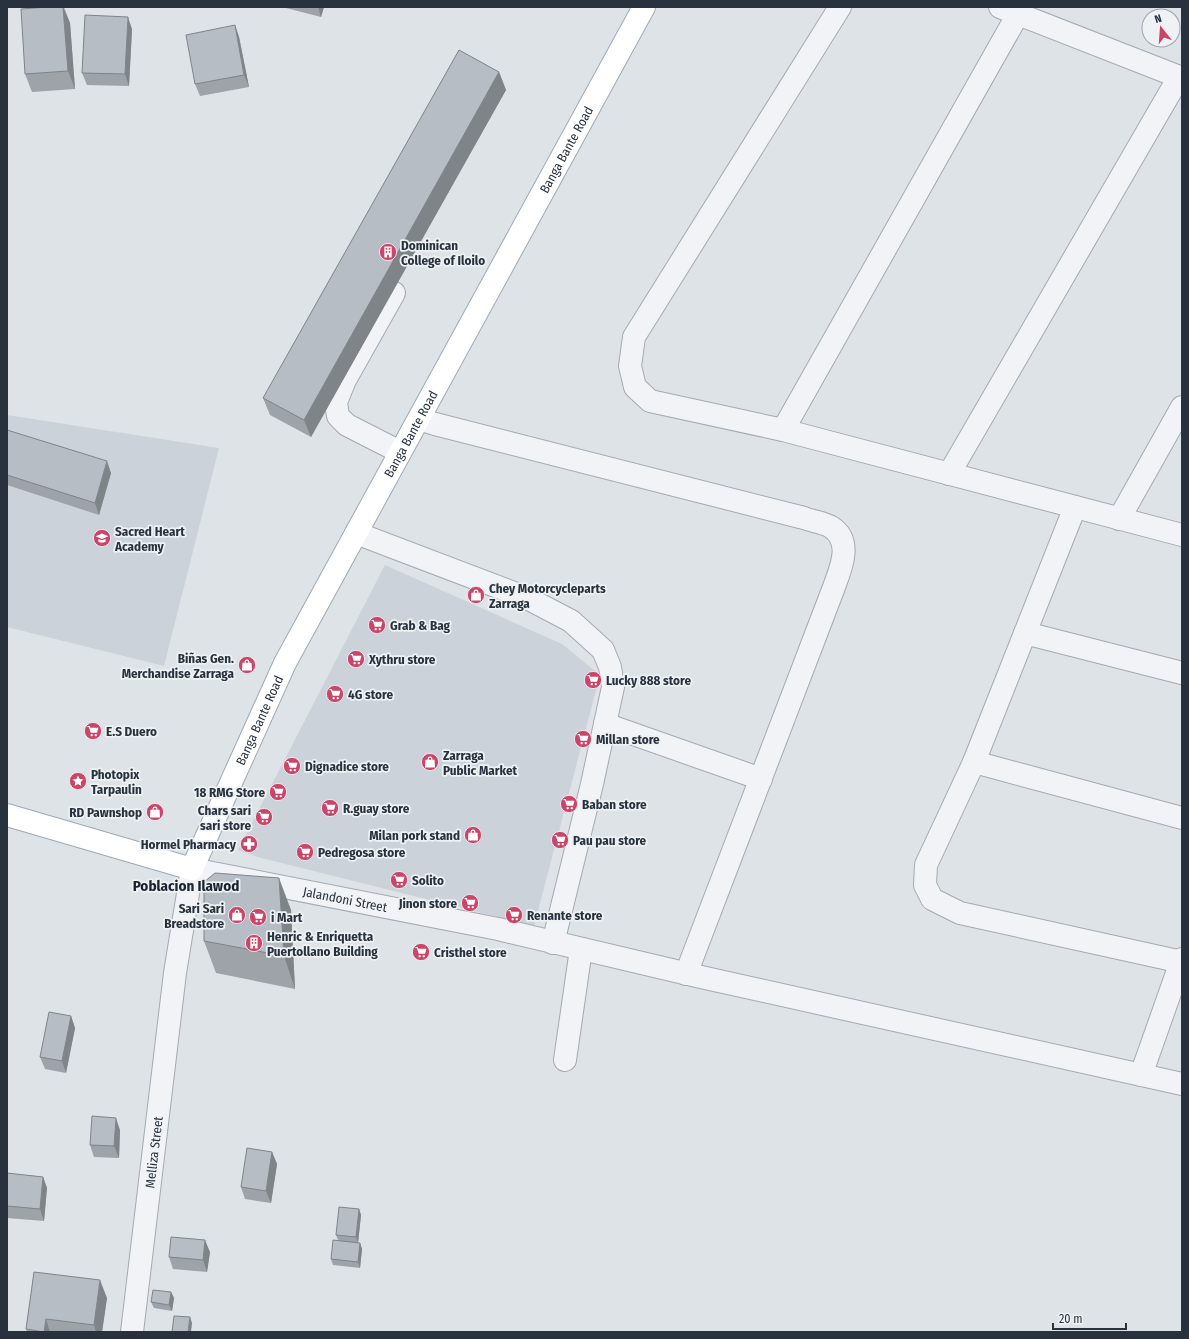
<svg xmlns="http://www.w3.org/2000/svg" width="1189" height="1339" font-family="'Fira Sans Condensed',sans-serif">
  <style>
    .built { fill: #ccd2d9 }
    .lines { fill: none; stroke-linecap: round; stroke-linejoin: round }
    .minor-casing { stroke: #a4aab2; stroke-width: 24 }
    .major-casing { stroke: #9ea9b3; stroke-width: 24 }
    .minor { stroke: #f1f3f6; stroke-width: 22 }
    .major { stroke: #fff; stroke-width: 22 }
    .wall { fill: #9da3a9 }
    .shaded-wall { fill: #7f8489 }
    .building { fill: #b6bdc4; stroke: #7f8489 }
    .labels { text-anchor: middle; stroke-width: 3.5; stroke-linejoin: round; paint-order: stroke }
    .street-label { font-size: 13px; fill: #28323e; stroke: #eef2f5 }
    .poi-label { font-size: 13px; font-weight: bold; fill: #28323e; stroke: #eef2f5; text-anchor: start }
    .quarter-label { font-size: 15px; font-weight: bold; fill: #1a232f; stroke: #eef2f5 }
  </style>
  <rect width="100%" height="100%" fill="#dee3e8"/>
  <path class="built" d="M7,415l212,33 -55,218 -157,-39z
    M385,565l177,79 38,31 -66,251 -273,-68 -23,-8z"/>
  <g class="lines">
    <defs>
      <g id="minor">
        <path d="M840,7l-206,330 -4,29 5,21 15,14 133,29 399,105"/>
        <path d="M1000,7l182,71"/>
        <path d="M394,293l-49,87 -9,22 2,14 9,9 53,27"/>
        <path d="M419,419l16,5 369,94c7,3 21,5 27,9 22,14 10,41 3,60l-148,387"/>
        <path d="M783,430l235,-416"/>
        <path d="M949,474l230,-397"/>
        <path d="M1075,507l-101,255 -48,103 -1,20 7,14 28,14 222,49"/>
        <path d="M1119,519l63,-112"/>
        <path d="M356,533l171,65 44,23 32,29 7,17 3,20 -21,97 -39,159"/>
        <path d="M1025,633l157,40"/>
        <path d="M605,724l156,55"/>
        <path d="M974,762l208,56"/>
        <path d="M565,1060l16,-111"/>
        <path d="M1141,1075l41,-116"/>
        <path id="s1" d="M132,1332l43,-359 17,-104 306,60 203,48 481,107"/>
      </g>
      <g id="major">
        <path id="s2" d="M7,815l185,54 93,-206 359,-656"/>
      </g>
    </defs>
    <use href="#minor" class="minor-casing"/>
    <use href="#major" class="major-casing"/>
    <use href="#minor" class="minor"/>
    <use href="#major" class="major"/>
  </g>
  <path class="wall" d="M48,7h16l6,16 5,66 -43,3 -7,-18z
    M282,7h42l-3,10z
    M235,25l4,12 10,50 -49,9 -5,-12z
    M132,29l-3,57 -42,-1 -5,-12z
    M499,72l7,18 -195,347 -41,-22 -7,-17z
    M7,430l104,43 -12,42 -92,-30z
    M291,910l4,79 -79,-16 -12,-32z
    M71,1016l4,12 -9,45 -21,-4 -5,-12z
    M120,1130l-1,28 -25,-1 -4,-12z
    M272,1152l5,12 -6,39 -26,-4 -4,-12z
    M7,1173l36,4 4,11 -3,33 -37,-3z
    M359,1209l2,6 -3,28h2l2,6 -2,19 -27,-3 -2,-6 7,-19 -2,-5z
    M210,1252l-3,20 -34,-3 -4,-12z
    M34,1272l73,26 -5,34h-75l-1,-3z
    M171,1292l3,6 -2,13 -18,-3 -3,-6z"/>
  <path class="shaded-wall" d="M63,7l7,16 5,66 -7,-18z
    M318,7h6l-3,10z
    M128,17l4,12 -3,57 -4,-12z
    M235,25l4,12 10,50 -5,-12z
    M499,72l7,18 -195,347 -7,-17z
    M107,461l4,12 -12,42 -4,-12z
    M279,878l12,32 4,79 -11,-33z
    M71,1016l4,12 -9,45 -4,-12z
    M116,1118l4,12 -1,28 -5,-12z
    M272,1152l5,12 -6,39 -5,-12z
    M43,1177l4,11 -3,33 -4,-12z
    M359,1209l2,6 -3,28 -2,-6z
    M205,1240l5,12 -3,20 -4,-12z
    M360,1243l2,6 -2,19 -2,-6z
    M100,1280l7,18 -5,34h-6l-2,-7z
    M171,1292l3,6 -2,13 -3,-6z
    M190,1317l2,6 -1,9h-3z
    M46,1319l4,13h-6z"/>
  <path class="building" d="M48,7h15l5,64 -43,3 -4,-65z
    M85,15l43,2 -3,57 -43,-1z
    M235,25l9,50 -49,9 -9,-49z
    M459,50l40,22 -195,348 -41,-22z
    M7,430l100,31 -12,42 -88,-28z
    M215,873l64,5 5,78 -80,-15v-59z
    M49,1012l22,4 -9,45 -22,-4z
    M92,1116l24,2 -2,28 -24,-1z
    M247,1148l25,4 -6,39 -25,-4z
    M7,1173l36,4 -3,32 -33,-3z
    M339,1207l20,2 -3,28 -20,-2z
    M171,1237l34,3 -2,20 -34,-3z
    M333,1240l27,3 -2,19 -27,-3z
    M34,1272l66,8 -6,45 -48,-6 -2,13 -18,-3z
    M153,1290l18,2 -2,13 -18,-3z
    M174,1316l16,1 -2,15h-16z"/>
  <defs>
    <symbol id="building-disc" viewBox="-11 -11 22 22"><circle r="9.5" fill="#cb4568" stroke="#eef2f5"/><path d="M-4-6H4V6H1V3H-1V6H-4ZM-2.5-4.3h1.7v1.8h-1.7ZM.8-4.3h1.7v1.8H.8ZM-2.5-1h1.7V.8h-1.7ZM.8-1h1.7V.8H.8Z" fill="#fff"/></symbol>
    <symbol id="school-disc" viewBox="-11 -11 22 22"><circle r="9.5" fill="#cb4568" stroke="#eef2f5"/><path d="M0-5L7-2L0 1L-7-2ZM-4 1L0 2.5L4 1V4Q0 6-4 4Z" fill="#fff"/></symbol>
    <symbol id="shop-disc" viewBox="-11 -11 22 22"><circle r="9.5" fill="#cb4568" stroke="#eef2f5"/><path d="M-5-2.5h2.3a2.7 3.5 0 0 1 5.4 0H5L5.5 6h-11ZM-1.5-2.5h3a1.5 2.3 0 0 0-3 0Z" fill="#fff"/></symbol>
    <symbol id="supermarket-disc" viewBox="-11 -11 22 22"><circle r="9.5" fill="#cb4568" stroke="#eef2f5"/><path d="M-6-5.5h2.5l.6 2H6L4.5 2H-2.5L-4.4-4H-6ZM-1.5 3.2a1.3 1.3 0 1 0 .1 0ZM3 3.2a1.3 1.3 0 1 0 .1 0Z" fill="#fff"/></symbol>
    <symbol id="sight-disc" viewBox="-11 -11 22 22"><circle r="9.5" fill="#cb4568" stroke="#eef2f5"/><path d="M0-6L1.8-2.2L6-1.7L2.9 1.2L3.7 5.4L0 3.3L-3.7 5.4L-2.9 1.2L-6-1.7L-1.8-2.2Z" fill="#fff"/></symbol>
    <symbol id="pharmacy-disc" viewBox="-11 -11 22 22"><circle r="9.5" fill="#cb4568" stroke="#eef2f5"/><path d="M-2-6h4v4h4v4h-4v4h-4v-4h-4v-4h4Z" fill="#fff"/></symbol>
  </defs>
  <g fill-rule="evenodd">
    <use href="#building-disc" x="378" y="242" width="20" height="20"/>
    <use href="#school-disc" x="92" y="528" width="20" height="20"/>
    <use href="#shop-disc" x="466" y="585" width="20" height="20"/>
    <use href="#supermarket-disc" x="367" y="615" width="20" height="20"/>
    <use href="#supermarket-disc" x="346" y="649" width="20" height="20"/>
    <use href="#shop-disc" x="237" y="655" width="20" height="20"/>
    <use href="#supermarket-disc" x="583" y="670" width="20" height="20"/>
    <use href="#supermarket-disc" x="325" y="684" width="20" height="20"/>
    <use href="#supermarket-disc" x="83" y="721" width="20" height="20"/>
    <use href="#supermarket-disc" x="573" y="729" width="20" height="20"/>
    <use href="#shop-disc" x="420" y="752" width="20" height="20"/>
    <use href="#supermarket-disc" x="282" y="756" width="20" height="20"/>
    <use href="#sight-disc" x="68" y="771" width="20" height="20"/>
    <use href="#supermarket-disc" x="268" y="782" width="20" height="20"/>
    <use href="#supermarket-disc" x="559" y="794" width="20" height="20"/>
    <use href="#supermarket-disc" x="320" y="798" width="20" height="20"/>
    <use href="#shop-disc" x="145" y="802" width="20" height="20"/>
    <use href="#supermarket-disc" x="254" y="807" width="20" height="20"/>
    <use href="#shop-disc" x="463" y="825" width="20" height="20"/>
    <use href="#supermarket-disc" x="550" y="830" width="20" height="20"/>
    <use href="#pharmacy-disc" x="239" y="834" width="20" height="20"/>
    <use href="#supermarket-disc" x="295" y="842" width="20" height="20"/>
    <use href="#supermarket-disc" x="389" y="870" width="20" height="20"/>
    <use href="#supermarket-disc" x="460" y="893" width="20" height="20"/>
    <use href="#shop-disc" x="227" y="905" width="20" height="20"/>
    <use href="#supermarket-disc" x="504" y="905" width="20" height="20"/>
    <use href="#supermarket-disc" x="248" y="907" width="20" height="20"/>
    <use href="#building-disc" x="244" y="933" width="20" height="20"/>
    <use href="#supermarket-disc" x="411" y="942" width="20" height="20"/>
  </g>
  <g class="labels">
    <g class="street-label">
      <text dy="5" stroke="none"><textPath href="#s2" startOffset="1004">Banga Bante Road</textPath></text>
      <text dy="5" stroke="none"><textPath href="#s2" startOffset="680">Banga Bante Road</textPath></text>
      <text dy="5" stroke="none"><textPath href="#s2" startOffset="356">Banga Bante Road</textPath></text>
      <text dy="5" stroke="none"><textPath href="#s1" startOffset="623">Jalandoni Street</textPath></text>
      <text dy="5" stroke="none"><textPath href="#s1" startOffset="181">Melliza Street</textPath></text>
    </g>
    <g class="poi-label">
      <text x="401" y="250">Dominican<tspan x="401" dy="15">College of Iloilo</tspan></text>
      <text x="115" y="536">Sacred Heart<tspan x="115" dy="15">Academy</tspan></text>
      <text x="489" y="593">Chey Motorcycleparts<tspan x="489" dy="15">Zarraga</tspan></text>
      <text x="390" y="630">Grab &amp; Bag</text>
      <text x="234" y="663" text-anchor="end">Biñas Gen.<tspan x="234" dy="15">Merchandise Zarraga</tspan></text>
      <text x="369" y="664">Xythru store</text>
      <text x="606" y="685">Lucky 888 store</text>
      <text x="348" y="699">4G store</text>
      <text x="106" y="736">E.S Duero</text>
      <text x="596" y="744">Millan store</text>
      <text x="443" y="760">Zarraga<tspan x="443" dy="15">Public Market</tspan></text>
      <text x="305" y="771">Dignadice store</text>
      <text x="91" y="779">Photopix<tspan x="91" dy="15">Tarpaulin</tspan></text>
      <text x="265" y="797" text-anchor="end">18 RMG Store</text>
      <text x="582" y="809">Baban store</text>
      <text x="343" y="813">R.guay store</text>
      <text x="251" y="815" text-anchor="end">Chars sari<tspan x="251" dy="15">sari store</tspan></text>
      <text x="142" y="817" text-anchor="end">RD Pawnshop</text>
      <text x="460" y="840" text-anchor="end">Milan pork stand</text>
      <text x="573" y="845">Pau pau store</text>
      <text x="236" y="849" text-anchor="end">Hormel Pharmacy</text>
      <text x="318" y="857">Pedregosa store</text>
      <text x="412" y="885">Solito</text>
      <text x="457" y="908" text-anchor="end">Jinon store</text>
      <text x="224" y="913" text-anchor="end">Sari Sari<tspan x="224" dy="15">Breadstore</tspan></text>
      <text x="527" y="920">Renante store</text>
      <text x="271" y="922">i Mart</text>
      <text x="267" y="941">Henric &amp; Enriquetta<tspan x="267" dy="15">Puertollano Building</tspan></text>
      <text x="434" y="957">Cristhel store</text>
    </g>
    <g class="quarter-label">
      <text x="186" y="891">Poblacion Ilawod</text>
    </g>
  </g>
  <rect width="1189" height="1339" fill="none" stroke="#28323e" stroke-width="16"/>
  <g transform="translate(1161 28) rotate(343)"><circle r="19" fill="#eef2f5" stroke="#9fa5ac"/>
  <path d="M0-3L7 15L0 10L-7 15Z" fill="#cb4568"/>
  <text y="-6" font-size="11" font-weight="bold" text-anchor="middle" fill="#28323e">N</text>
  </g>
  <path d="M1053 1323v6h73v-6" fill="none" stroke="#28323e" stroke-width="2"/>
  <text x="1059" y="1323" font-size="12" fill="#28323e" stroke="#eef2f5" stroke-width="3" paint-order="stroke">20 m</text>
</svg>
